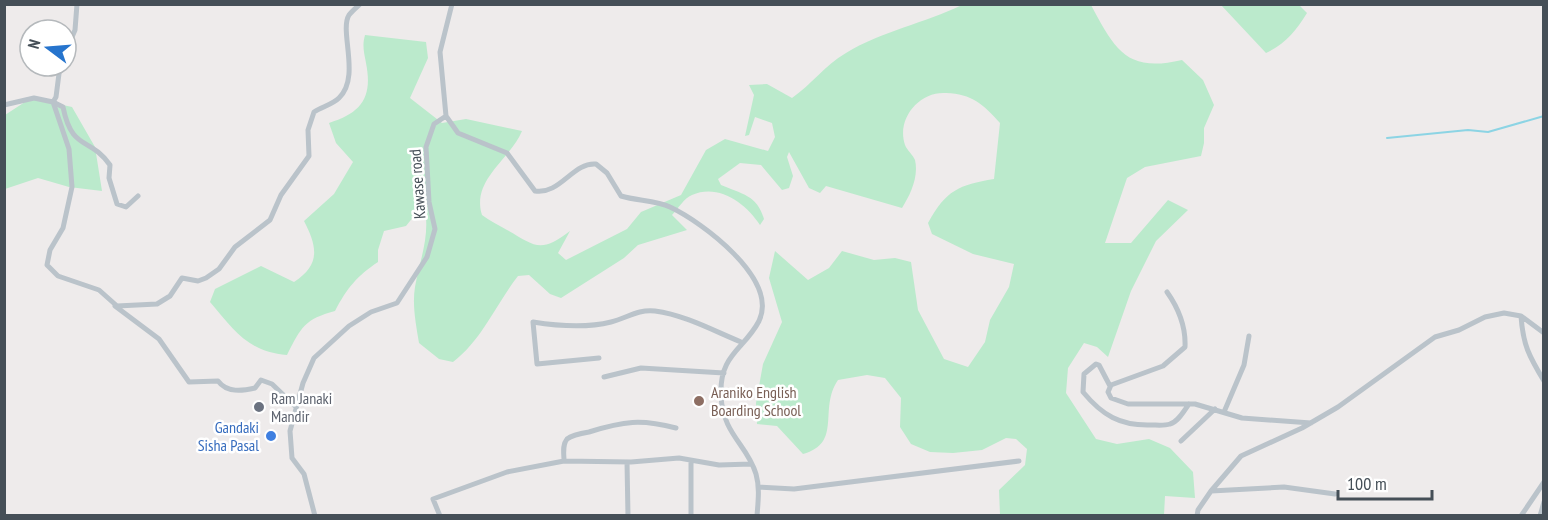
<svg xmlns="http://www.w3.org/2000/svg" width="1548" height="520" font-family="'PT Sans Narrow',sans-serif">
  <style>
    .green { fill: #bbeacc }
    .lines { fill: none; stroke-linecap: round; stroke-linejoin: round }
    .stream { stroke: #8cd4e4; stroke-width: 2 }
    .street { stroke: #bac3ca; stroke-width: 5 }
    .education-dot { fill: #8d6e63; stroke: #fff; stroke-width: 2 }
    .worship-dot { fill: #6b7280; stroke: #fff; stroke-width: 2 }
    .shop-dot { fill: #3f7fe0; stroke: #fff; stroke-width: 2 }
    .labels { text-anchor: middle; stroke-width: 5; stroke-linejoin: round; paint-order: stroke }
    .street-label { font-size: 16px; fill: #454f57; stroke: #fff }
    .education-label { font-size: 16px; fill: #785e54; stroke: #fff; text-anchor: start }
    .worship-label { font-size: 16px; fill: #5b616d; stroke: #fff; text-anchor: start }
    .shop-label { font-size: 16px; fill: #366cbe; stroke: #fff; text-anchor: end }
  </style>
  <rect width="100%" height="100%" fill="#eeebeb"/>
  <path class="green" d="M962,5h129c24,45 36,68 91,55l21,20 11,25 -10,23v15l-3,13 -56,11 -18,11 -22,65h26l37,-43 20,10 -32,31 -25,50 -23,66 -11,-10 -13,-4 -16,25 -2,25 30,46 21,5 32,-5 21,9 23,24 2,26 -30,-2 -1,19h-164l-1,-25 26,-25 2,-16 -11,-10 -10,-1 -24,12 -29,3 -23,-1 -19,-8 -11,-17 1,-29 -16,-20 -18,-3 -29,5c-20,29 5,63 -35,74l-26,-28 -20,-2 -1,-21 7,-39 19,-42 -13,-44 6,-27 33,29 21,-12 13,-17 32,9 21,-2 16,4 7,48 26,49 24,8 17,-25 5,-22 19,-33 5,-23 -41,-10 -41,-20 -4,-11c18,-33 31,-38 66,-44l6,-56c-17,-19 -28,-29 -54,-30 -26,-2 -50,25 -41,52 2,5 8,10 10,15 4,17 -5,35 -13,48l-76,-22 -6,7 -11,-5 -20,-36 -2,5 6,19 -4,12 -7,2 -21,-25 -21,-2 -22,16 3,6c21,9 36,10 43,34l-4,6c-14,-22 -42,-42 -68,-30 -8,3 -14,14 -20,20l15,15 -49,15 -14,13 -63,40 -11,-4 -21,-19 -11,1c-22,28 -36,64 -65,86l-14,-3 -20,-16c-3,-18 -7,-38 -4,-56 4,-23 13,-46 11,-69l-12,-2 -8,10 -22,5 -6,19v12c-21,14 -31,26 -43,49 -30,8 -34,16 -48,44 -39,-3 -53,-25 -77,-53l5,-13 46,-23 33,16c26,-17 24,-34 10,-61l30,-27 19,-32 -17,-19 -7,-20c32,-10 44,-25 37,-60 -2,-11 -4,-17 -1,-28l61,7 2,16 -18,40 32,25 24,-4 56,12c-12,29 -51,49 -40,84 8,6 17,10 25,15 28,16 33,24 63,1l-12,22 8,7 61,-31 14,-17 40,-17 25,-45 19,-11 43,12 7,-14 -3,-14 -17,-6 -6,18 -4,1 9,-41 -5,-10 18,-1 25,14c20,-14 32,-32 54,-45 36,-22 79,-30 116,-48z
    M1221,5h78l8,8c-11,18 -22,31 -41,40z
    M31,98l41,9 23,40 7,44 -33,-4 -31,-9 -33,11v-74z"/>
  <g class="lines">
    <path class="stream" d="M1387,138l81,-8 20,2 56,-16"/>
    <path class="street" d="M452,4l-12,48 6,64 12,17 49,20 28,38c25,4 38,-29 61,-27l11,9 14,23c16,5 35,4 49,11 32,15 109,72 89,114 -15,29 -40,33 -38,75 2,39 26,48 35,78 4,14 2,28 1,42
      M66,51l9,-21 2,-26
      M4,105l30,-7 19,4 3,-5 4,-31
      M138,196l-12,11 -9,-3 -8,-26 1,-13c-20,-29 -38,-13 -47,-58l-10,-5 16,47 3,38 -9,41 -13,22 -3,15 11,11 41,14 18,16 40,-2 13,-8 12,-18 16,3 8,-3 13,-9 16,-22 35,-27 11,-25 28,-39 -1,-26 6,-18c8,-5 19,-8 25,-14 22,-21 0,-67 10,-83 3,-4 7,-7 11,-11
      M1167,292c12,17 19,34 18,55l-22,19 -52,19 -3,7 3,6 17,6h67l47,14 69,5
      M115,306l44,33 30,43 29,-1c9,12 24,10 37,7l6,-8 11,4 24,23
      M1521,316c2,29 8,40 23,65
      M599,358l-62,6 -4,-42c25,4 54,6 78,0 16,-4 27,-13 44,-11 30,4 59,20 86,31
      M604,377l37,-9 83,5
      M1110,386l-11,-21 -3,-1 -12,10 -1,18c19,23 37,34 68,33 6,0 13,1 19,-1 8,-2 14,-13 19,-20
      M1224,412l20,-47 5,-29
      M1181,441l34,-32
      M564,461c0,-7 -2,-16 3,-22 5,-4 16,-6 22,-7 35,-11 52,-13 87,-4
      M627,462l1,54
      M758,487l36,2 225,-28
      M1211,491l73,-4 51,7
      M315,516l-11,-42 -12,-16 -2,-27 13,-48 11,-25 35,-32 22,-14 26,-9 30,-46 8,-28 -6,-27 -3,-55 8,-23 12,-8
      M440,516l-7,-17 74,-27 57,-11 67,1 48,-4 40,7 32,-1
      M691,516v-55
      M1197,516l1,-6 13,-19 30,-35 61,-28 36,-21 97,-70 24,-7 26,-13 19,-4 17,3 23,17
      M1521,516l23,-34
      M1540,516l4,-14"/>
  </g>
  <circle class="education-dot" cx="699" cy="401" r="6"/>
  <circle class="worship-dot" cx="259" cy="407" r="6"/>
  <circle class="shop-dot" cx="271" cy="436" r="6"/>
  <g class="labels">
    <g class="street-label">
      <text transform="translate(417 184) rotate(-94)" y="6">Kawase road</text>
    </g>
    <g class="education-label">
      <text x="711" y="398">Araniko English<tspan x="711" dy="18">Boarding School</tspan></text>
    </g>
    <g class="worship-label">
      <text x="271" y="404">Ram Janaki<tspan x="271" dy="18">Mandir</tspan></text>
    </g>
    <g class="shop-label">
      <text x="259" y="433">Gandaki<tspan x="259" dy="18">Sisha Pasal</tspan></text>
    </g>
  </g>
  <rect width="1548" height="520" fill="none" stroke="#454f57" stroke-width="12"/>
  <g transform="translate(48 48) rotate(286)"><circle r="28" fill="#ffffff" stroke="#b5b9bc" stroke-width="1.5"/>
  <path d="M0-4.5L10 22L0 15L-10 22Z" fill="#2674cd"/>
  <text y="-9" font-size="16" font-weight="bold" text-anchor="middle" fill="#454f57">N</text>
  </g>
  <path d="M1338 490v9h94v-9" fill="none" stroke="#454f57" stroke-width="3"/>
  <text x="1347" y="490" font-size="18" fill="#454f57" stroke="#ffffff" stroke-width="4.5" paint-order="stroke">100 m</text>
</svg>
